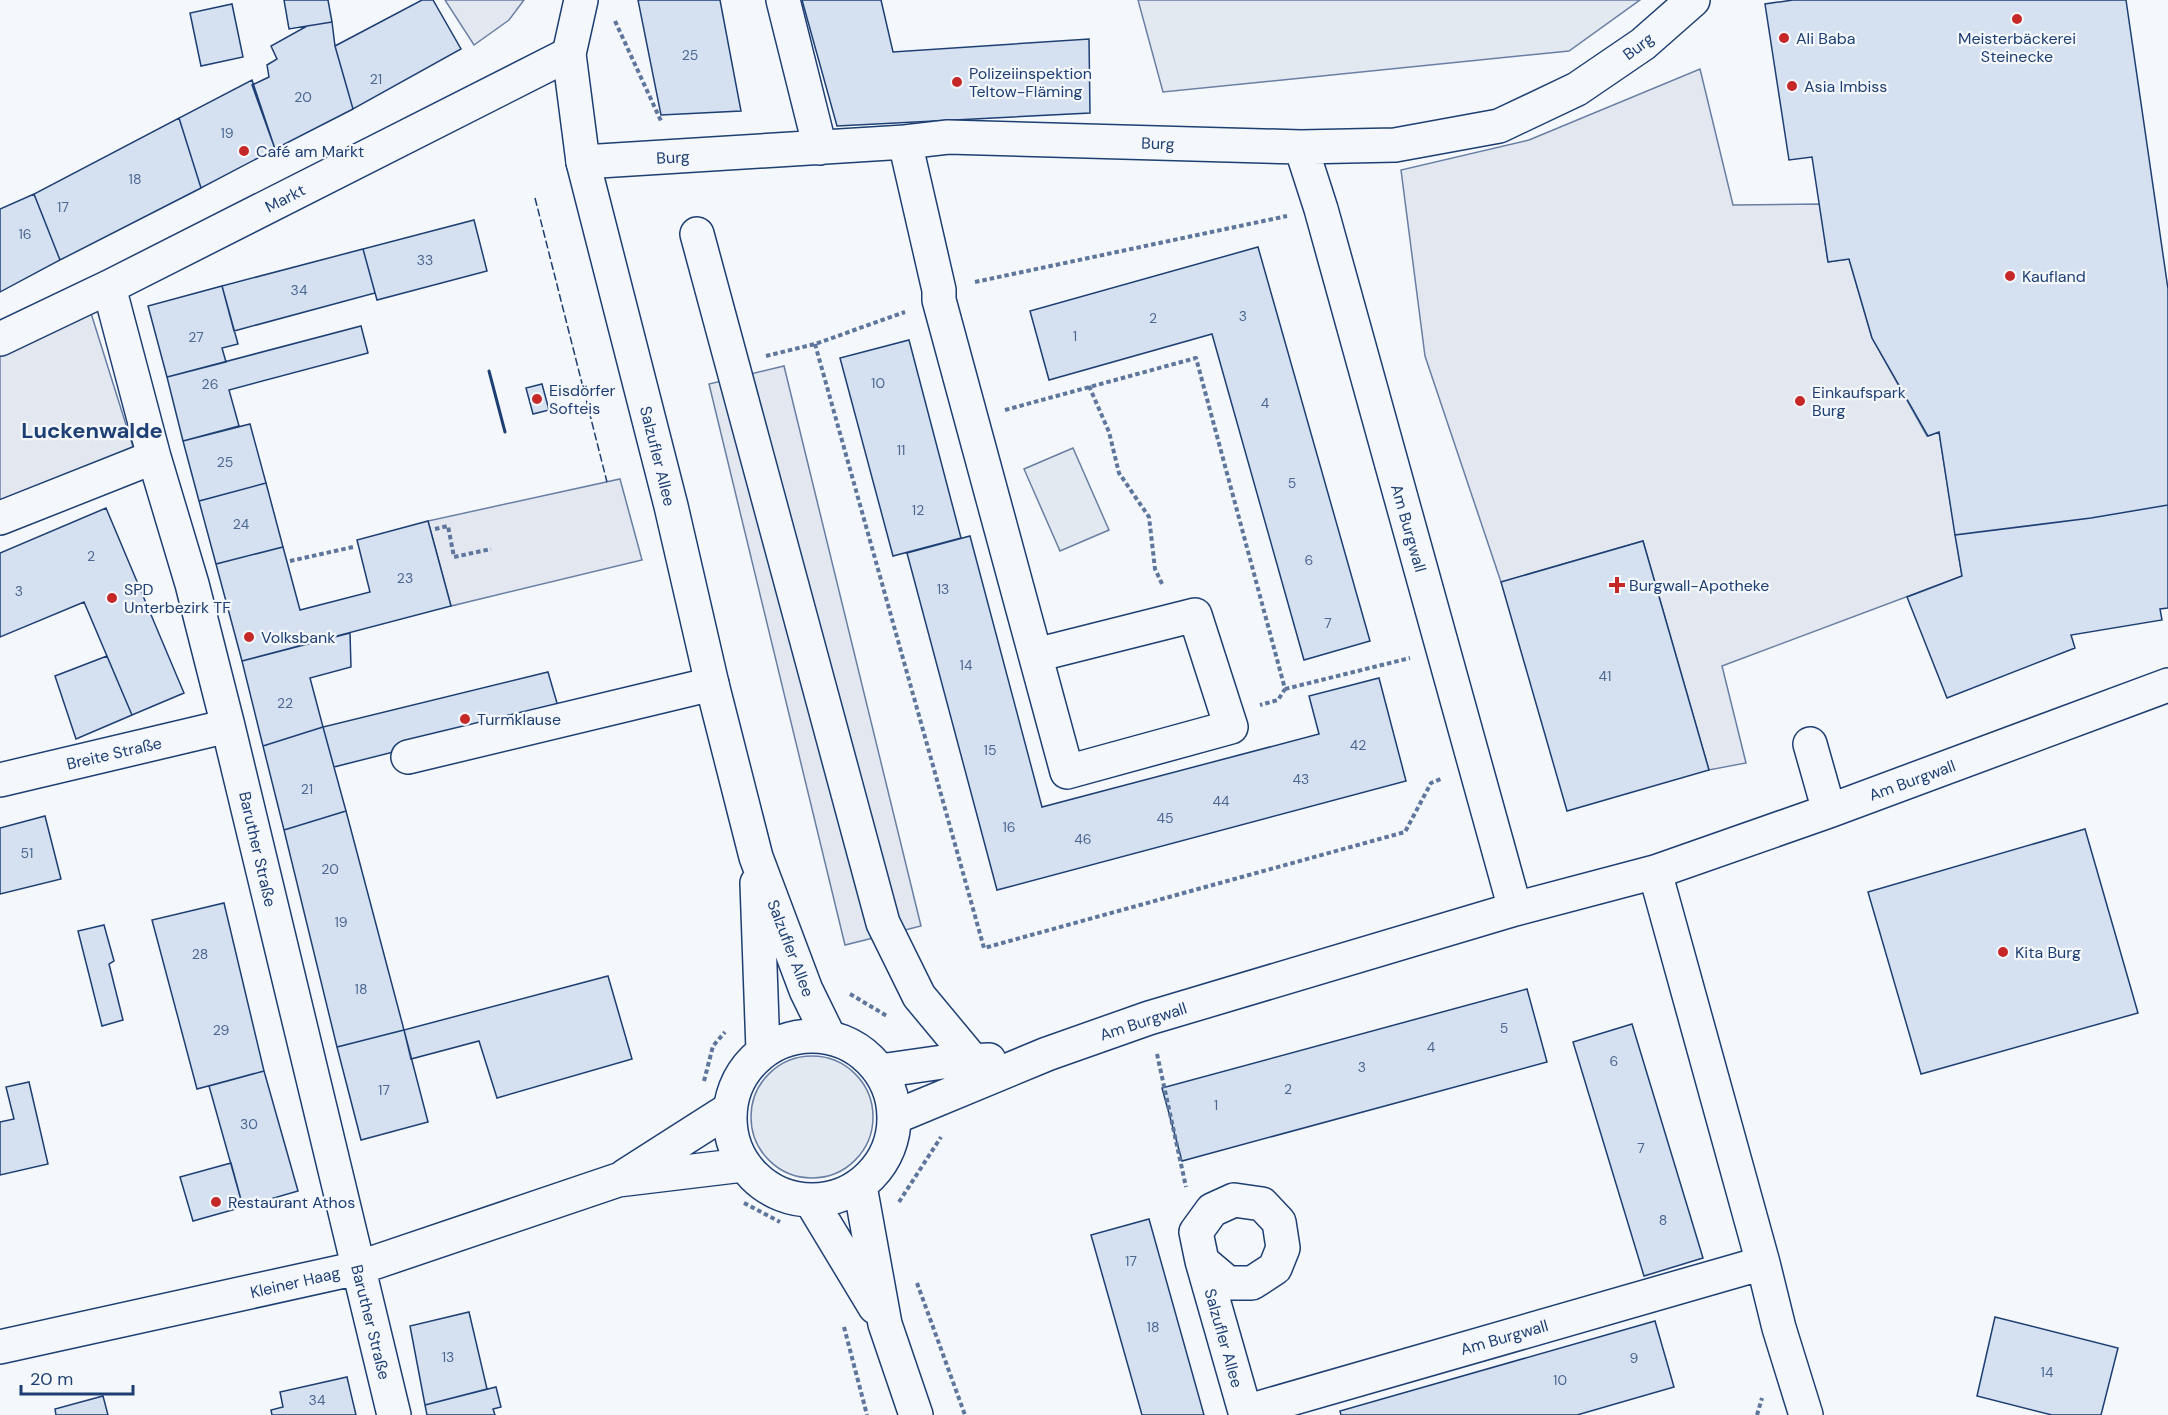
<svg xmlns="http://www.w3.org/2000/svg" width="2168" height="1415" font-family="'DM Sans',sans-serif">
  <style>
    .park { fill: #e3e9f0; stroke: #687fa3; stroke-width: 1.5 }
    .parking { fill: #e3e8f0; stroke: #687fa3; stroke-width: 1.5 }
    .building { fill: #d5e0f0; stroke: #1d3f73; stroke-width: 1.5 }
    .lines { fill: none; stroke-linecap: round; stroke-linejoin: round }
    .minor-casing { stroke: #1d3f73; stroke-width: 36 }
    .major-casing { stroke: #1d3f73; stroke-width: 36 }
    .path { stroke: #5e769c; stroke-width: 4; stroke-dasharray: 4.5 3; stroke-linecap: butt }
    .minor { stroke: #f4f7fb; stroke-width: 33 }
    .major { stroke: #f4f7fb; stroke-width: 33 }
    .fence { stroke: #1d3f73; stroke-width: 1.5; stroke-dasharray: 8 3; stroke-linecap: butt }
    .wall { stroke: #1d3f73; stroke-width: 3 }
    .poi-dot { fill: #c62828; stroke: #f4f7fb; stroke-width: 2 }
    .labels { text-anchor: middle; stroke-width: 4.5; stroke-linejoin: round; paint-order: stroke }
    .number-label { font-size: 14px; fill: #4b6792 }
    .poi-label { font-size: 16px; fill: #1d3f73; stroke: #f4f7fb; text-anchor: start }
    .street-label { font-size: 16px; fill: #1d3f73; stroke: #f4f7fb }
    .district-label { font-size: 22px; font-weight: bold; fill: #1d3f73; stroke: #f4f7fb }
  </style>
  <rect width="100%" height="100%" fill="#f4f7fb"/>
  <path class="park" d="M1138,0h502l-71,51 -406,41z
    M1073,448l36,82 -49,21 -36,-82z
    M751 1117a61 61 0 1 1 122 0a61 61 0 1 1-122 0Z"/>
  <path class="parking" d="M445,0h79l-15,20 -35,25z
    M1700,69l33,136 87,-1 8,58 21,-3 23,79 55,98 12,-4 23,144 -240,90 24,97 -37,7 -66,-229 -142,41 -76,-226 -24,-186 128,-30z
    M90,310l43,137 -133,57v-153z
    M784,366l137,560 -76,19 -136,-561z
    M620,479l22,81 -191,46 -23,-85z"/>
  <path class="building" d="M284,0h44l4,22 -43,7z
    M422,0h11l28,49 -108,60 -18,-63z
    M638,0h82l21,111 -80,4z
    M802,0h79l12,52 196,-13 1,74 -253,13z
    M1793,0h333l42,289v216l-77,13 -136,17 -16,-103 -11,4 -56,-98 -23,-79 -21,3 -16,-105 -23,3 -24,-156z
    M232,4l11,53 -42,9 -11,-53z
    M332,22l3,24 18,63 -78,40 -23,-64 17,-8 -2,-12 10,-6 -6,-13 36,-20z
    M252,80l23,69 -74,39 -22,-70z
    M179,118l22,70 -141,72 -26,-66z
    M34,194l26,66 -60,32v-83z
    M474,220l13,51 -110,29 -14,-51z
    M1258,247l112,394 -66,19 -92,-326 -163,46 -19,-69z
    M363,249l12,44 -141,38 -12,-45z
    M222,286l16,58 -16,4 4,14 -59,15 -19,-71z
    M361,326l7,27 -139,37 10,36 -56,15 -16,-64z
    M909,340l52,198 -68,18 -53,-198z
    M542,384l7,26 -16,4 -7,-26z
    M250,424l16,59 -67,18 -16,-60z
    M266,483l17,64 -67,17 -17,-63z
    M2168,505v103l-8,1 2,11 -91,15 4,13 -128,50 -40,-101 55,-21 -7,-41 136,-17z
    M106,508l78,185 -52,22 -48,-113 -84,35v-84z
    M428,521l23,85 -209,55 -26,-97 67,-17 17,63 70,-18 -13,-52z
    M970,536l72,271 277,-73 -10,-38 70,-18 27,103 -409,109 -90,-337z
    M1643,541l66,229 -142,41 -66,-229z
    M350,633l1,34 -41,11 13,49 -60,19 -21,-85z
    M107,656l25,59 -56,24 -21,-63z
    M548,672l11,38 -225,57 -11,-40z
    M323,727l23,84 -62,19 -21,-84z
    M346,811l58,219 -67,17 -53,-217z
    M45,816l16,63 -61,15v-66z
    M2085,829l53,184 -217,61 -53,-182z
    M224,903l40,168 -67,18 -45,-169z
    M104,925l10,36 -5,3 14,56 -21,6 -24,-95z
    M608,976l24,83 -135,39 -18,-57 -68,18 -7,-29z
    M1527,989l20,73 -365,99 -20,-73z
    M1632,1024l71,234 -59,18 -71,-234z
    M404,1030l24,92 -67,18 -24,-93z
    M264,1071l34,120 -55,16 -34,-121z
    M29,1082l19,82 -48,11v-53l14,-3 -8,-32z
    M231,1163l12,44 -50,14 -13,-44z
    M1149,1219l55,196h-62l-51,-180z
    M469,1312l18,77 -62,16 -15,-79z
    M1995,1317l123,31 -17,67h-49l-75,-19z
    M1655,1321l19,66 -97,28h-236l-1,-4z
    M347,1377l9,38h-84l-1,-5 12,-3 -3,-15z
    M496,1387l5,20 -8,2 2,6h-68l-2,-10z
    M103,1396l5,19h-52l-1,-6z"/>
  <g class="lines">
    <defs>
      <path id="minor" d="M783,0l37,148
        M905,142l34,148v10l128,472 164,-45 -36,-112 -159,40
        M1301,147l20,62 194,700
        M583,162l322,-20 43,-5 353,10 94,-2 104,-19 78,-37 66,-45 50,-44
        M697,234l186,689 36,73 54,65
        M109,287l45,170 38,127 36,142 166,689
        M0,339l109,-52 460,-233
        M0,518l154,-61
        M1810,744l19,67
        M408,757l304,-73
        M0,780l228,-54
        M1655,872l108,391 16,65 27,87
        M880,1071l63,-9 46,-2
        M895,1117l152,-63 102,-36 366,-109 140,-37 174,-61 339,-126
        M625,1176l105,-67
        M1202,1261l26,22h24l23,-15 8,-20 -4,-26 -17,-18 -28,-4 -22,10 -16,22 6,29 44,154
        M0,1347l358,-79 260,-88 125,-15
        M1245,1412l518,-149"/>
      <path id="major" d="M581,0l-12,54 14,108 88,344 41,178 44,173 50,133 23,47
        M757,883l6,168
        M730 1118a82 82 0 1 1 164 0a82 82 0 1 1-164 0Z
        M860,1186l25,138 31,91
        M811,1201l64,106"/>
    </defs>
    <use href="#minor" class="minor-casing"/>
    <use href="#major" class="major-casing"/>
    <path class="path" d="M615,21l46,100
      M975,282l312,-66
      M815,344l169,604 421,-116 26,-49 12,-5
      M766,356l49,-12 90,-32
      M1089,386l20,46 10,41 30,44 6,52 8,17
      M1005,410l191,-52 89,331 -7,11 -18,5
      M435,529l13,-3 6,31 37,-8
      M290,561l63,-14
      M1285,689l125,-31
      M850,994l37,22
      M1157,1054l29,133
      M704,1081l9,-35 12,-14
      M899,1202l42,-65
      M744,1203l36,19
      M917,1283l48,132
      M844,1327l23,88
      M1757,1415l5,-17"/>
    <use href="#minor" class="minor"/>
    <use href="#major" class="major"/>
    <path class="fence" d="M535,198l72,284"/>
    <path class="wall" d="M489,371l16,61"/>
  </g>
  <g class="poi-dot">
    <circle cx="2017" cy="19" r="6"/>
    <circle cx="1784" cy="38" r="6"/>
    <circle cx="957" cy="82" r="6"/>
    <circle cx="1792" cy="86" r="6"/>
    <circle cx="244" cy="151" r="6"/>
    <circle cx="2010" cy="276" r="6"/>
    <circle cx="537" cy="399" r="6"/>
    <circle cx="1800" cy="401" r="6"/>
    <path d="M1614 576h6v6h6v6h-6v6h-6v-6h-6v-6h6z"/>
    <circle cx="112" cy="598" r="6"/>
    <circle cx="249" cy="637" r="6"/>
    <circle cx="465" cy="719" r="6"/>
    <circle cx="2003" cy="952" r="6"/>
    <circle cx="216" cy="1202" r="6"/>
  </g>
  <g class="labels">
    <g class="number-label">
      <text x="690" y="60">25</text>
      <text x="376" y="84">21</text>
      <text x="303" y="102">20</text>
      <text x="227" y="138">19</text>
      <text x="135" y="184">18</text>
      <text x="63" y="212">17</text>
      <text x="25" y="239">16</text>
      <text x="425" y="265">33</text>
      <text x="299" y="295">34</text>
      <text x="1243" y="321">3</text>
      <text x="1153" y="323">2</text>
      <text x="1075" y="341">1</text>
      <text x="196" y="342">27</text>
      <text x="878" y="388">10</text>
      <text x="210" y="389">26</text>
      <text x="1265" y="408">4</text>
      <text x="901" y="455">11</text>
      <text x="225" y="467">25</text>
      <text x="1292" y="488">5</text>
      <text x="918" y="515">12</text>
      <text x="241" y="529">24</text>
      <text x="91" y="561">2</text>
      <text x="1309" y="565">6</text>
      <text x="405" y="583">23</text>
      <text x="943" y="594">13</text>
      <text x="19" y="596">3</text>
      <text x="1328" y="628">7</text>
      <text x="966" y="670">14</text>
      <text x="1605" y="681">41</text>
      <text x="285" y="708">22</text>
      <text x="1358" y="750">42</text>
      <text x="990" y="755">15</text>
      <text x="1301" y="784">43</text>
      <text x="307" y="794">21</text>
      <text x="1221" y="806">44</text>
      <text x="1165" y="823">45</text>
      <text x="1009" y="832">16</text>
      <text x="1083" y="844">46</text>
      <text x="27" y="858">51</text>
      <text x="330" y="874">20</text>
      <text x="341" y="927">19</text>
      <text x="200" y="959">28</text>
      <text x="361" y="994">18</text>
      <text x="1504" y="1033">5</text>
      <text x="221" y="1035">29</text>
      <text x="1431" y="1052">4</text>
      <text x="1614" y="1066">6</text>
      <text x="1362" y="1072">3</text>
      <text x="1288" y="1094">2</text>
      <text x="384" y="1095">17</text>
      <text x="1216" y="1110">1</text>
      <text x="249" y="1129">30</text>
      <text x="1641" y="1153">7</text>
      <text x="1663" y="1225">8</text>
      <text x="1131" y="1266">17</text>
      <text x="1153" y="1332">18</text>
      <text x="448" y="1362">13</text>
      <text x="1634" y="1363">9</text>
      <text x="2047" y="1377">14</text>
      <text x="1560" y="1385">10</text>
      <text x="317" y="1405">34</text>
    </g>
    <g class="poi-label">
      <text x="1796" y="44">Ali Baba</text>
      <text x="2017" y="44" text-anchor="middle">Meisterbäckerei<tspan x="2017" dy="18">Steinecke</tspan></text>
      <text x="969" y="79">Polizeiinspektion<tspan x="969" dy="18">Teltow-Fläming</tspan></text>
      <text x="1804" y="92">Asia Imbiss</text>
      <text x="256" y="157">Café am Markt</text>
      <text x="2022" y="282">Kaufland</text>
      <text x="549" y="396">Eisdörfer<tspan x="549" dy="18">Softeis</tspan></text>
      <text x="1812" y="398">Einkaufspark<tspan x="1812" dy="18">Burg</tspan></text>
      <text x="1629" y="591">Burgwall-Apotheke</text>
      <text x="124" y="595">SPD<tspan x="124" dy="18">Unterbezirk TF</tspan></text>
      <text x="261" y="643">Volksbank</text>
      <text x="477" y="725">Turmklause</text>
      <text x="2015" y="958">Kita Burg</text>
      <text x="228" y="1208">Restaurant Athos</text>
    </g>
    <g class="street-label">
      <text transform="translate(1638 46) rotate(-37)" y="6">Burg</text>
      <text transform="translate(1158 143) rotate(2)" y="6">Burg</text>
      <text transform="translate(673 157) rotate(-3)" y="6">Burg</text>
      <text transform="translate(285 198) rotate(-27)" y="6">Markt</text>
      <text transform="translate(658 456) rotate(76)" y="6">Salzufler Allee</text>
      <text transform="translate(1409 528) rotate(74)" y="6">Am Burgwall</text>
      <text transform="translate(114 753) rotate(-13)" y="6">Breite Straße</text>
      <text transform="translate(1912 780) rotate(-20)" y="6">Am Burgwall</text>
      <text transform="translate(258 849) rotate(77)" y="6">Baruther Straße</text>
      <text transform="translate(791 948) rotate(69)" y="6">Salzufler Allee</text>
      <text transform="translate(1143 1021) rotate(-18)" y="6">Am Burgwall</text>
      <text transform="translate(295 1282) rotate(-13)" y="6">Kleiner Haag</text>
      <text transform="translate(371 1322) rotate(76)" y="6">Baruther Straße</text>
      <text transform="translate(1504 1337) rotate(-16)" y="6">Am Burgwall</text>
      <text transform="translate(1224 1338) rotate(74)" y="6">Salzufler Allee</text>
    </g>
    <g class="district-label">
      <text x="92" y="438">Luckenwalde</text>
    </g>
  </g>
  <path d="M21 1385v9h112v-9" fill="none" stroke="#1d3f73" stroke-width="3"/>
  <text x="30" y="1385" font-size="18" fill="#1d3f73" stroke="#f4f7fb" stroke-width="4.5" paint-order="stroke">20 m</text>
</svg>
